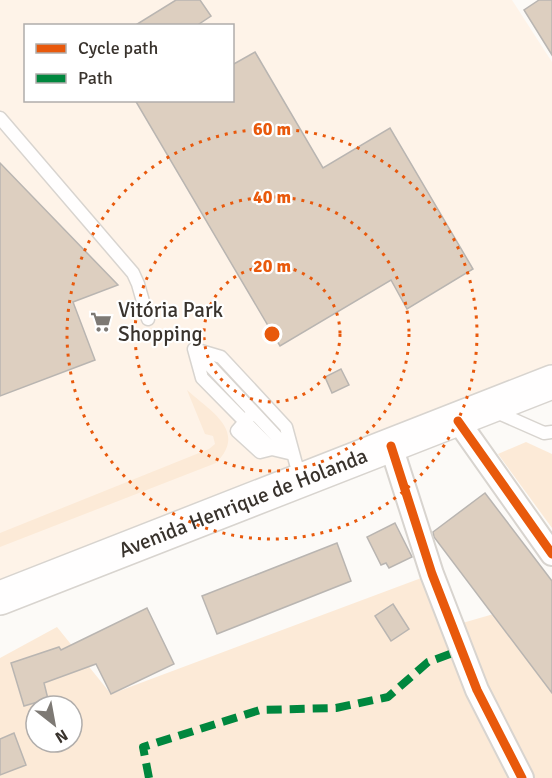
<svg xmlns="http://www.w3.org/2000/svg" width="552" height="778" font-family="Signika,sans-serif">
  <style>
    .built { fill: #fef3e8; fill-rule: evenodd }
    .green { fill: #fcead7; fill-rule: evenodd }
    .building { fill: #ddcfc0; stroke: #b9b5b1; stroke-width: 1.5 }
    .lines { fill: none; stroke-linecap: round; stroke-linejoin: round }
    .lane-casing { stroke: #d8d4cf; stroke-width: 15 }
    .street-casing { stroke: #d8d4cf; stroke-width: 26 }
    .primary-casing { stroke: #d8d4cf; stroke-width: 36 }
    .lane { stroke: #fffefe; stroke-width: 12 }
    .street { stroke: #fffefe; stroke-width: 22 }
    .primary { stroke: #fffefe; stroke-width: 33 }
    .quiet { stroke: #00873e; stroke-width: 8; stroke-dasharray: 15 8; stroke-linecap: butt }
    .cycleway-casing { stroke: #fff; stroke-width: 13 }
    .cycleway { stroke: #e8590c; stroke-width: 9 }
    .ring { fill: none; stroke: #e8590c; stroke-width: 3; stroke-dasharray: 3 6 }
    .labels { text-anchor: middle; stroke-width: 4.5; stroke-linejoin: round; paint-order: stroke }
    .poi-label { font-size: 21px; fill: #39332d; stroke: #fff; text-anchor: start }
    .street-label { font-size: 21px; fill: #39332d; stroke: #fff }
    .centre { fill: #e8590c; stroke: #fff; stroke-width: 3 }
    .ring-label { font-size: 18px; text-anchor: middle; font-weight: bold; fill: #e8590c; stroke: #fff; stroke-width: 4.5; stroke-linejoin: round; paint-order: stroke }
  </style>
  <rect width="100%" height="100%" fill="#fcfaf7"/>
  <path class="built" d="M0,0h512l40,62v305l-552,222zM26,26h206v74h-206z"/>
  <path class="green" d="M187,390c23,21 61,41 29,73l-216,84v-14l209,-84 6,-5 -2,-8 -8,-2z
    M526,442l26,12v74l-54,-74z
    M432,574l20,52 100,-29v181h-552v-120l57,-31 54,67zM36,706h36v36h-36z"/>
  <path class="building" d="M176,0h24l11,16 -15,10h-62z
    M539,0h13v55l-28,-45z
    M255,52l68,116 67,-40 83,141 -66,40 -16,-29 -111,66 -145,-246h97v-35z
    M0,163l118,122 -45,17 22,58 -95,36z
    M341,369l8,16 -17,8 -7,-16z
    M485,493l67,88v112l-118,-156 -1,-5z
    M395,523l17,34 -23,11 -3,-5 -5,2 -14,-28z
    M337,543l14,38 -134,53 -15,-38z
    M393,604l16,25 -18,12 -16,-25z
    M147,608l27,56 -63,30 -15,-30 -52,19 4,16 -24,7 -13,-43 48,-16 2,3z
    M14,733l12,32 -26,10v-36z"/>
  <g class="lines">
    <defs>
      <path id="lane" d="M0,118l133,155 5,11 10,35
        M194,349l27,8 65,70 10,37 9,12
        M194,349l8,29 70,71 21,5
        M197,352l95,101
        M494,411l50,22 8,-1
        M249,417l-12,14 23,21 12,-3"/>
      <path id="street" d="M458,421l94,133
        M391,446l41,128 45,116 45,88"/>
      <g id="primary">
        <path id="s1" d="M0,598l552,-216"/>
      </g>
    </defs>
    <use href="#lane" class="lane-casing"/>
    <use href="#street" class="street-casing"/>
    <use href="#primary" class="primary-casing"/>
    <use href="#lane" class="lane"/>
    <use href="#street" class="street"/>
    <use href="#primary" class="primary"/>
    <path class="quiet" d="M149,778l-6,-31 117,-37 76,-2 52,-11 40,-35 33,-12"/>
    <defs>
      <path id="cycleway" d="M458,421l94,133
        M391,446l41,128 45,116 45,88"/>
    </defs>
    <use href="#cycleway" class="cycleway-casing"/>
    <use href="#cycleway" class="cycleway"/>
  </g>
  <g class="ring">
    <circle cx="272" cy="334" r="68"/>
    <circle cx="272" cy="334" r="137"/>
    <circle cx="272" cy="334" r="205"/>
  </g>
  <defs>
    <symbol id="supermarket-bare" viewBox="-9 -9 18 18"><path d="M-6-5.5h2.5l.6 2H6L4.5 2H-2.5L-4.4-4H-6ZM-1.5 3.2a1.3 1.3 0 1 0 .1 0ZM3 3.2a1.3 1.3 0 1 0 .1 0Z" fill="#7d7974" stroke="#fff" stroke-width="2.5" paint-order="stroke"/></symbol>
  </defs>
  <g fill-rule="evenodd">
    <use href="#supermarket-bare" x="86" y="307" width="30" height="30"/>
  </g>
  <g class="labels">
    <g class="poi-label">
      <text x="118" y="317">Vitória Park<tspan x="118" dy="24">Shopping</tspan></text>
    </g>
    <g class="street-label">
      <text dy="7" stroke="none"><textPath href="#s1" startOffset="261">Avenida Henrique de Holanda</textPath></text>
    </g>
  </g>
  <circle cx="272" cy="334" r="9" class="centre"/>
  <g class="ring-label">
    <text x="272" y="135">60 m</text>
    <text x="272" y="203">40 m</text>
    <text x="272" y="272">20 m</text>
  </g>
  <rect x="24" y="24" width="210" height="78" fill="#ffffff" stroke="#b0adab" stroke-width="1.5"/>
  <rect x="36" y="44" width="30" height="9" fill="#e8590c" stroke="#b0adab" stroke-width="1.5"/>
  <text x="78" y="54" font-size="18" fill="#39332d">Cycle path</text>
  <rect x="36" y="74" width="30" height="9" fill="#00873e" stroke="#b0adab" stroke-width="1.5"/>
  <text x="78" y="84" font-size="18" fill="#39332d">Path</text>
  <g transform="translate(54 724) rotate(149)"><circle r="28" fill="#ffffff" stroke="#b0adab" stroke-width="1.5"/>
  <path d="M0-4.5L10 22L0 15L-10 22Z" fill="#7d7974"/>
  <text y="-9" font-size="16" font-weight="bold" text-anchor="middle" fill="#39332d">N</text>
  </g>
</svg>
